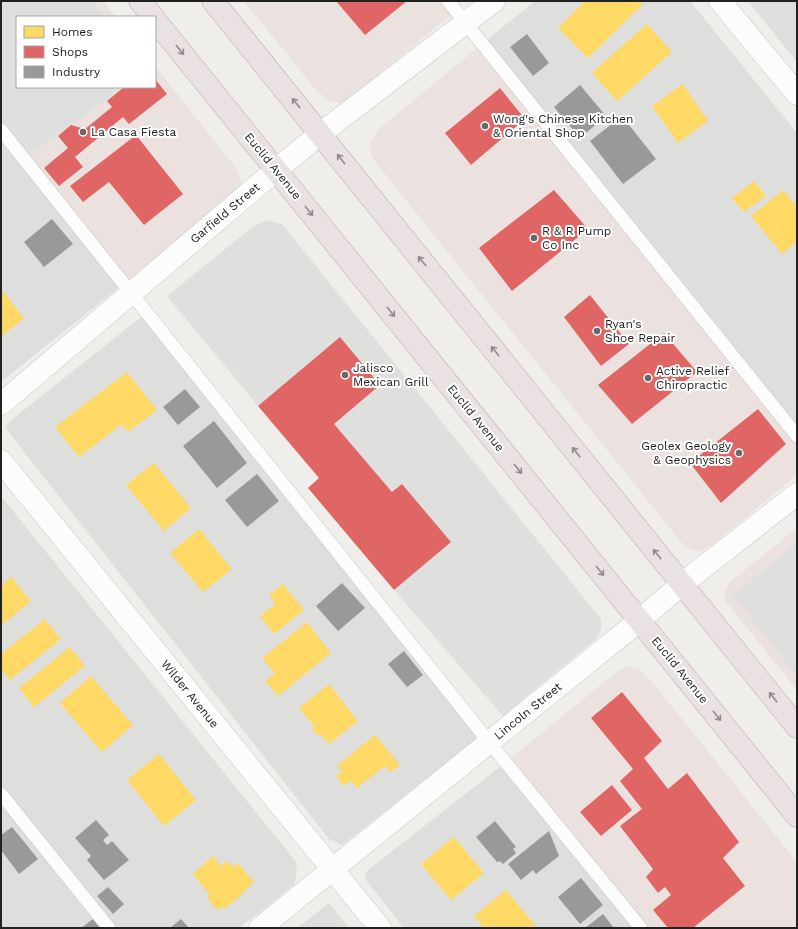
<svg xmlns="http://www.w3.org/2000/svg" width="798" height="929" font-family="'Work Sans',sans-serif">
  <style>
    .residential { fill: #dededc }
    .commercial { fill: #ebe1de }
    .parking { fill: #dfdfde }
    .homes { fill: #ffd966 }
    .shops { fill: #e06666 }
    .industry { fill: #999 }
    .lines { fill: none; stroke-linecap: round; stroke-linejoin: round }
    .lane-casing { stroke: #c6c6c4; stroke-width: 14 }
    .street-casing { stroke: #c6c6c4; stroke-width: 23 }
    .highway-casing { stroke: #c1a5aa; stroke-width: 23 }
    .lane { stroke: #fdfcfc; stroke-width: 13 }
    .street { stroke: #fdfcfc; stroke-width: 22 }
    .highway { stroke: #eae2e2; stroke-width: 22 }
    .oneway { stroke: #908b8b }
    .poi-dot { fill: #696968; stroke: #fff; stroke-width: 1.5 }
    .labels { text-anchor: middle; stroke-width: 4; stroke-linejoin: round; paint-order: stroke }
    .poi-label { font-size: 12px; fill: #212121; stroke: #fff; text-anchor: start }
    .street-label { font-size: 12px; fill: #212121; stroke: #fff }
  </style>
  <rect width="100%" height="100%" fill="#efeeeb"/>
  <path class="residential" d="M535,1h155l107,132v303l-315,-392z
    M748,1h49v61z
    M1,129l122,155 -122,98z
    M146,313l336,421 -140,111 -13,-6 -319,-405 -4,-7 3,-5z
    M1,496l296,367 -2,21 -56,44h-238z
    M505,763l136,165h-237l-38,-48 -1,-5 3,-5z
    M329,903l20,25h-52z"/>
  <path class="commercial" d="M1,1h102l13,16h-99v70h138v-21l81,102 7,18 -6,6 -114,92 -122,-155z
    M244,1h204l8,10 -114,93 -13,-3 -14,-12z
    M482,44l315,392v39l-81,67 -16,10 -15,-5 -313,-389 -3,-13 9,-15z
    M797,528v162l-71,-88 -2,-7 6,-13z
    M628,666l11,3 19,20 139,173v66h-156l-136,-165 114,-93z"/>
  <path class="parking" d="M1,1h91l13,16h-88v70h105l-64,49 -35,21 -22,-27z
    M269,220l13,4 319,395v11l-4,8 -94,78 -109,-126 57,-48 -49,-58 -10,8 -58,-68 46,-39 -40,-47 -82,68 -91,-110 87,-70z
    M797,543v133l-64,-80z"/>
  <path class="homes" d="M585,1h55l3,3 -55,54 -30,-30z
    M647,24l25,28 -55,49 -25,-28z
    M683,84l25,37 -30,22 -26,-37z
    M754,181l12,15 -22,16 -12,-14z
    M783,190l14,17v34l-15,13 -31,-38z
    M1,289l23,29 -23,19z
    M127,372l30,38 -29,22 -6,-8 -43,33 -24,-30z
    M154,463l37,45 -27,23 -38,-46z
    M199,529l33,40 -29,23 -33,-39z
    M11,577l20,24 -30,25v-40z
    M283,584l21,26 -30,24 -14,-18 16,-12 -7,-9z
    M45,619l16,20 -51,41 -9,-11v-15z
    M307,622l24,31 -53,43 -13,-15 10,-8 -13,-15z
    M70,647l15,19 -51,41 -15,-19z
    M91,676l42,49 -31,27 -42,-49z
    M329,684l29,37 -29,23 -9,-10 -2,2 -6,-7 3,-2 -16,-19z
    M375,735l25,30 -9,7 -6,-6 -28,22 -6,-7 -7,5 -8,-10 6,-4 -5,-6z
    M159,754l37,46 -32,26 -37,-46z
    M454,837l30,36 -33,27 -30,-36z
    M213,856l8,10 7,-5 5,6 5,-4 16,19 -12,11 1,1 -19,15 -3,-2 -4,3 -10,-12 3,-3 -17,-21z
    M506,890l30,36 -2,2h-50l-10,-12z"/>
  <path class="shops" d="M336,1h71l-42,34z
    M155,79l12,15 -38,30 -6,-7 -48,40 8,10 -24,19 -15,-18 24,-20 -10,-12 13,-11 14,4 27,-22 -5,-6 17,-14h31z
    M500,88l25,31 -54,46 -26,-32z
    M136,135l47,59 -39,31 -35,-43 -26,20 -13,-16z
    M554,190l34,39 -76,62 -33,-43z
    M590,295l39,49 -28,22 -37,-49z
    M664,333l33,39 -65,52 -34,-39z
    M340,337l40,48 -46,39 58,68 10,-8 49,58 -57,48 -86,-102 11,-10 -61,-72z
    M758,409l28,35 -65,59 -31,-40z
    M622,692l40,49 -18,17 24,31 19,-16 52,69 -16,16 22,28 -52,42h-25l-15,-18 18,-15 -6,-8 -7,6 -12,-16 7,-8 -33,-43 22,-17 -22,-28 13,-12 -42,-51z
    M612,785l20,25 -31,26 -21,-24z"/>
  <path class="industry" d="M527,34l22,29 -16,13 -23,-29z
    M580,85l26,31 -26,22 -26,-31z
    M622,116l34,43 -33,25 -33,-43z
    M52,219l21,25 -29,23 -20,-25z
    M185,389l15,18 -22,18 -15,-18z
    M214,421l33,42 -30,25 -34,-42z
    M257,474l22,27 -32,26 -22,-27z
    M342,583l23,25 -27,23 -22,-25z
    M404,651l19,24 -16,12 -19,-23z
    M96,820l13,15 -6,5 4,5 5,-4 17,19 -25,20 -17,-20 4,-4 -16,-18z
    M495,821l21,26 -3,2 3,4 -13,11 -3,-3 -3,1 -21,-25z
    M12,827l26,32 -19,15 -18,-24v-15z
    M549,831l10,25 -23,18 -3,-4 -12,10 -13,-16z
    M581,878l22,27 -23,19 -22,-27z
    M108,887l16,17 -11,10 -16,-18z
    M603,914l11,14h-29z
    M93,919l8,9h-20z
    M181,919l8,9h-19z"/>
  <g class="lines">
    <defs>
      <path id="lane" d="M448,1l349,435
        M1,130l488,612 152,186
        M1,794l108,134"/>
      <path id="street" d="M720,1l77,93
        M1,404l275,-234 44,-36 174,-133
        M1,461l379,467
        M260,928l380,-308 42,-36 115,-90"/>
      <path id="highway" d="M140,1l13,16
        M213,1l584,726
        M155,20l642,796"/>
    </defs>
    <use href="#lane" class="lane-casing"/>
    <use href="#street" class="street-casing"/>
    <use href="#highway" class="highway-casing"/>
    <use href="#lane" class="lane"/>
    <use href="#street" class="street"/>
    <use href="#highway" class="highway"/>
  </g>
  <defs><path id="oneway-shaft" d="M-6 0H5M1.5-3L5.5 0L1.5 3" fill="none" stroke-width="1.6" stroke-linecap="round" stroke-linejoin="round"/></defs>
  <g class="oneway">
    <use href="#oneway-shaft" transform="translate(180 50) rotate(51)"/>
    <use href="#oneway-shaft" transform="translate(296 103) rotate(-129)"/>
    <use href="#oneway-shaft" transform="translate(341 159) rotate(-128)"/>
    <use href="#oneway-shaft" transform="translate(309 211) rotate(51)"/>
    <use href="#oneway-shaft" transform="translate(422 261) rotate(-130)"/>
    <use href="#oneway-shaft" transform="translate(391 312) rotate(51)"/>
    <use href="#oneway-shaft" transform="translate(495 351) rotate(-129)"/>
    <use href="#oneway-shaft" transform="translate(576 452) rotate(-129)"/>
    <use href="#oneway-shaft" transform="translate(518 469) rotate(51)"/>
    <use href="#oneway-shaft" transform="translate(657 554) rotate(-129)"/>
    <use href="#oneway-shaft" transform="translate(600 571) rotate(51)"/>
    <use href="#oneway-shaft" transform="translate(773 697) rotate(-129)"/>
    <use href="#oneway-shaft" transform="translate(717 716) rotate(51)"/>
  </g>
  <g class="poi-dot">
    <circle cx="485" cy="126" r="4"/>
    <circle cx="83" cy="132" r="4"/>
    <circle cx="534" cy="238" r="4"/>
    <circle cx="597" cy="331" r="4"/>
    <circle cx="345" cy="375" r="4"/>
    <circle cx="648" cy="378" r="4"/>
    <circle cx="739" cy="453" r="4"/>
  </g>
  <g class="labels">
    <g class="poi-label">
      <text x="493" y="123">Wong's Chinese Kitchen<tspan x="493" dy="14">&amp; Oriental Shop</tspan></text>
      <text x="91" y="136">La Casa Fiesta</text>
      <text x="542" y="235">R &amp; R Pump<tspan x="542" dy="14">Co Inc</tspan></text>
      <text x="605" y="328">Ryan's<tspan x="605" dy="14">Shoe Repair</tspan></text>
      <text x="353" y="372">Jalisco<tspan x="353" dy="14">Mexican Grill</tspan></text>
      <text x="656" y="375">Active Relief<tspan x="656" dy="14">Chiropractic</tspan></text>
      <text x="731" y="450" text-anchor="end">Geolex Geology<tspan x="731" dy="14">&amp; Geophysics</tspan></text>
    </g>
    <g class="street-label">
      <text transform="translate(273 166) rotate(51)" y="4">Euclid Avenue</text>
      <text transform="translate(225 213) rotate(-40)" y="4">Garfield Street</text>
      <text transform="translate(476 418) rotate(51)" y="4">Euclid Avenue</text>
      <text transform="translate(680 670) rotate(51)" y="4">Euclid Avenue</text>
      <text transform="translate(190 694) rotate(51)" y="4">Wilder Avenue</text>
      <text transform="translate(528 711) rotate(-39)" y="4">Lincoln Street</text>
    </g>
  </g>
  <rect width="798" height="929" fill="none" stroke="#212121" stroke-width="4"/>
  <rect x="16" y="16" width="140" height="72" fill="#ffffff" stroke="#a6a6a6"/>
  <rect x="24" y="26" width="20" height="12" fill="#ffd966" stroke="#a6a6a6"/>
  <text x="52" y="36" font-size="12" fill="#212121">Homes</text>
  <rect x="24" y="46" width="20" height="12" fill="#e06666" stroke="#a6a6a6"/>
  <text x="52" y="56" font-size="12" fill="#212121">Shops</text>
  <rect x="24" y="66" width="20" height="12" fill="#999999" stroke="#a6a6a6"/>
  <text x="52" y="76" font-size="12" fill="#212121">Industry</text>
</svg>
